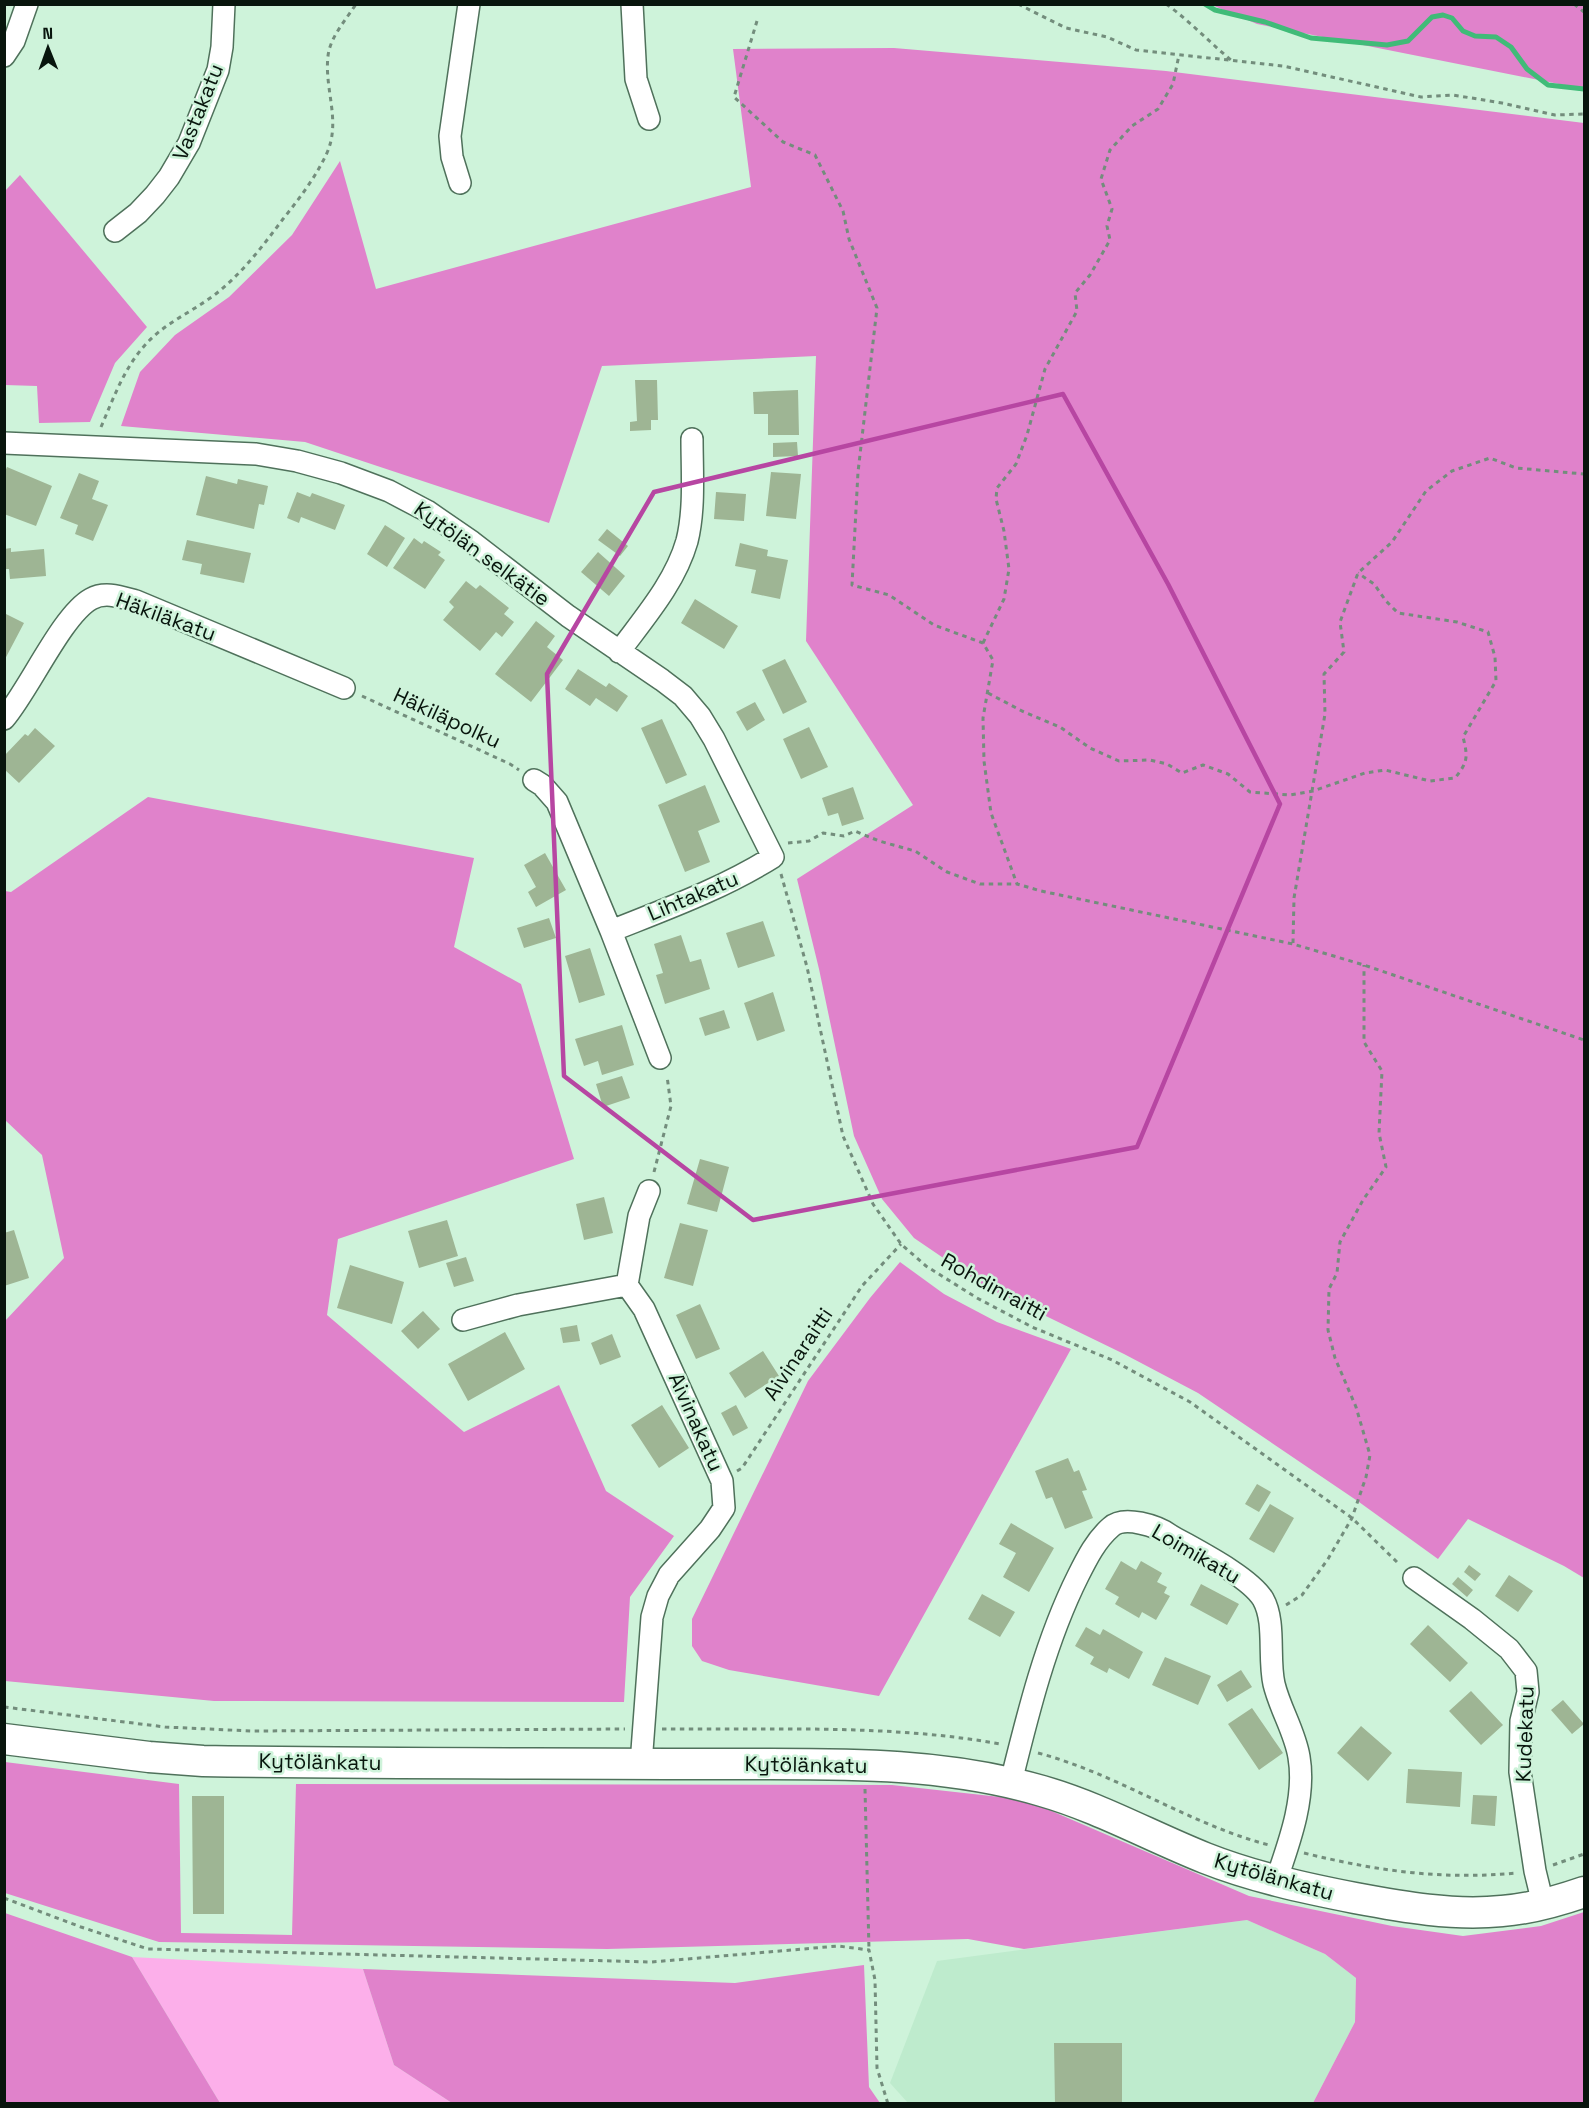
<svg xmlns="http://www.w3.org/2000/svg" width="1589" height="2108" font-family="'Space Grotesk',sans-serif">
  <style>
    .built { fill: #beebcd }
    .green { fill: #fcafea }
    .forest { fill: #e082cb }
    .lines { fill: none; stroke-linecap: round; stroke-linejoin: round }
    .stream { stroke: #40bb78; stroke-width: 5 }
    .building { fill: #9eb594 }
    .street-casing { stroke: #4f715b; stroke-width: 24 }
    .secondary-casing { stroke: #4f715b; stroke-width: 33 }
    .path { stroke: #738d7c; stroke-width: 3; stroke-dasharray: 4.5 4.5; stroke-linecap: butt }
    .street { stroke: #fff; stroke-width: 21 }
    .secondary { stroke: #fff; stroke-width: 30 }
    .marked { fill: none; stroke: #b746a2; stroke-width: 4.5; stroke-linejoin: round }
    .labels { text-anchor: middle; stroke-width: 5; stroke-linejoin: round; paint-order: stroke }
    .street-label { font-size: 21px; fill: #08150d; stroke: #cef3da }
  </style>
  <rect width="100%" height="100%" fill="#cef3da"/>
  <path class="built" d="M1247,1920l78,34 31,24 -1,44 -42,81h-405l-18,-20 47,-122z"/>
  <path class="green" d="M132,1957l231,12 31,96 58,38h-232z"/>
  <path class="forest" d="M1212,5h372v84l-327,-65z
    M894,48l272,23 418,52v1455l-20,-12 -96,-47 -30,40 -79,-57 -161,-109 -74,-39 -138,-67 -72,-49 -32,-39 -28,-63 -35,-167 -22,-90 116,-74 -107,-164 10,-285 -214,10 -53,157 -244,-81 -184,-16 19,-54 35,-37 54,-38 63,-62 48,-74 36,128 375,-102 -18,-138z
    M20,175l127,152 -32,36 -25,59 -51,1 -2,-37 -32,-1v-194z
    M148,797l326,61 -20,89 67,37 53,175 -236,80 -11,76 137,117 95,-47 47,106 68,45 -44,61 -6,105 -410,-1 -209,-20v-360l59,-63 -22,-103 -37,-35v-229l6,1z
    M900,1262l44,32 53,28 74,27 -192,347 -150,-26 -27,-9 -10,-15v-27l116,-238 62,-83z
    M5,1762l174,22 2,149 111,2 4,-151 596,1 134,15 223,96 143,30 71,10 78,-10 43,-14v191h-271l42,-81 1,-44 -31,-24 -78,-34 -223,29 -56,-10 -361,10 -448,-7 -154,-49z
    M5,1913l127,44 88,146h-215z
    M864,1965l5,122 11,16h-428l-58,-38 -31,-96 372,14z"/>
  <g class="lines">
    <path class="stream" d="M1205,4l10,6 50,12 46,16 76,7 21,-4 24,-24 11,-2 9,3 11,13 12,5 21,1 15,10 16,22 21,16 36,4"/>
  </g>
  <path class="building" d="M635,380h22l1,40h-7v10l-21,1v-9l7,-1z
    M798,390l1,45h-31v-21h-14l-1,-22z
    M797,442l1,14 -25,1v-14z
    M7,467l45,19 -16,40 -32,-12v-40z
    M771,472l30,2 -5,45 -30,-3z
    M79,473l20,8 -7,18 16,6 -15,36 -18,-7 3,-9 -18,-7z
    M206,476l31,8 1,-5 30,7 -4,19 -5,-1 -5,25 -58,-14z
    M297,492l13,5 2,-4 33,12 -10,25 -34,-13 -2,6 -12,-5z
    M716,492l30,2 -2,27 -30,-2z
    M385,525l20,13 -18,29 -20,-13z
    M607,529l21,17 -8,10 -22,-16z
    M414,538l8,6 2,-3 17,11 -3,3 7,5 -20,29 -32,-21z
    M187,540l64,13 -7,30 -44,-9 2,-10 -20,-4z
    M740,543l28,7 -1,6 21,4 -8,39 -29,-6 5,-23 -21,-4z
    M11,548v4l33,-3 2,27 -36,3 -1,-10h-5v-20z
    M598,552l27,24 -16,20 -28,-24z
    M466,581l10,8 4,-4 29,23 -5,6 10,8 -12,15 -6,-5 -16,19 -37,-31 11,-13 -5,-5z
    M695,599l43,27 -14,23 -43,-26z
    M4,613l20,10 -20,38z
    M536,621l19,15 -8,11 16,13 -32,42 -36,-28z
    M785,659l22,43 -24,12 -21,-44z
    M578,669l28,18 3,-4 19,13 -11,16 -21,-14 -6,8 -25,-17z
    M755,702l10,18 -18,11 -11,-19z
    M662,719l25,56 -21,9 -25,-56z
    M809,727l19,40 -27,12 -18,-40z
    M35,728l20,18 -36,37 -15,-14v-13l21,-22 3,2z
    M705,785l15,37 -22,9 12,31 -25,10 -27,-67z
    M853,787l11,32 -22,7 -4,-13 -10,3 -6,-18z
    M545,853l21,37 -30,17 -8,-15 8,-5 -12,-22z
    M549,918l7,20 -32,10 -7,-20z
    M763,921l12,35 -37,12 -12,-35z
    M681,935l9,27 11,-3 9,30 -45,15 -9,-29 7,-2 -9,-29z
    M590,948l15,47 -26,8 -14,-47z
    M773,992l12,39 -28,10 -13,-38z
    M724,1010l6,18 -25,8 -6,-18z
    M622,1025l12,40 -32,10 -4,-14 -14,5 -9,-27z
    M622,1076l8,22 -27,9 -7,-23z
    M700,1159l29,8 -12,45 -30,-8z
    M604,1197l9,36 -29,7 -8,-36z
    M447,1220l11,36 -39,12 -11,-37z
    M680,1223l28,7 -15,56 -29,-8z
    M14,1230l15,48 -25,8v-53z
    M466,1257l8,24 -20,6 -8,-24z
    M350,1265l54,17 -12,42 -55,-16z
    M700,1304l20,45 -24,10 -20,-44z
    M423,1311l17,18 -22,20 -17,-18z
    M577,1325l3,16 -17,2 -3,-15z
    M505,1332l20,37 -57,32 -20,-37z
    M612,1334l9,23 -21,8 -9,-22z
    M763,1351l16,25 -34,22 -16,-25z
    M662,1405l27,43 -30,20 -28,-43z
    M736,1405l12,23 -15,8 -12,-23z
    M1068,1458l6,14 5,-2 8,20 -5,1 11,27 -28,11 -13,-32 -6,2 -11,-28z
    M1257,1484l14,8 -12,20 -14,-8z
    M1270,1504l24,14 -20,35 -25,-14z
    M1011,1523l43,25 -25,44 -26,-15 13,-24 -17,-9z
    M1121,1561l15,9 5,-9 21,12 -5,9 10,5 -3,6 6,3 -14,24 -14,-8 -3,6 -24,-14 4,-7 -14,-8z
    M1469,1565l12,9 -6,7 -11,-9z
    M1509,1575l24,16 -15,21 -23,-16z
    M1458,1577l15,13 -6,7 -15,-13z
    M1201,1584l38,20 -12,21 -37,-20z
    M982,1594l33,18 -15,25 -32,-18z
    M1428,1625l40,38 -18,19 -40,-38z
    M1086,1627l14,8 3,-6 40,23 -14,27 -20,-11 -2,5 -17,-9 4,-7 -19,-11z
    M1165,1657l46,19 -13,29 -46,-20z
    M1241,1670l11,17 -25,15 -10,-17z
    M1471,1691l32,34 -22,20 -32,-34z
    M1563,1700l21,24 -12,10 -21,-24z
    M1252,1708l31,45 -24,17 -31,-46z
    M1361,1726l31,27 -24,28 -31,-28z
    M1408,1769l54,3 -2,35 -54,-4z
    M1473,1795l24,1 -2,30 -24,-2z
    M192,1796h32v118h-31z
    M1054,2043h68v61h-67z"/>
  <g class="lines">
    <defs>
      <path id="street" d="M632,4l4,75 13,40
        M4,56l10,-15 13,-37
        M460,183l-8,-26 -2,-21 19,-132
        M115,231l23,-18 17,-18 14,-18 20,-34 29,-73 4,-23 2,-43
        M4,443l252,11 41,7 44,12 48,18 38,20 45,31 96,74 94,64 21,16 17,20 14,23 59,118c-51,32 -107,52 -162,74
        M619,652c25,-34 56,-69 68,-111 8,-32 5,-69 5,-102
        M4,719c25,-29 58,-104 87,-120 14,-8 30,-2 45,2l208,87
        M534,780l8,5 15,17 54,129 49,127
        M463,1320l55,-15 109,-20
        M1414,1578l58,41 37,30 17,22 2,21 -7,29 -1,51 15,99 8,33
        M641,1764l11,-147 6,-21 11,-21 41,-46 14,-21 -2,-27 -78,-172 -17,-24 12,-69 10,-25
        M1011,1782c17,-69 35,-142 67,-206 9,-18 18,-36 33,-49 13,-12 46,-1 59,8 24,14 79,41 93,64 13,23 5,59 11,85 6,25 21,48 25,73 7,41 -10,86 -23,124"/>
      <path id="secondary" d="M4,1739l145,18 54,4c165,3 330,2 495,3 115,1 232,-6 344,27 56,16 108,45 163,67 48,19 99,30 150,40 48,9 98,18 147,13 28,-2 56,-10 82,-19"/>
    </defs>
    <use href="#street" class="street-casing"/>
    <use href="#secondary" class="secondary-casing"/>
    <path class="path" d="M1018,4l48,24 41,9 29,13 147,16 138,31 32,-2 49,8 53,12 29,-1
      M1166,4c24,17 43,38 65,56
      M1574,4l10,8
      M757,21l-23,76 49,45 32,13 28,56 6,28 28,69 -19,164 -6,113 37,10 45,30 49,18 10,17 -10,58 1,43 7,52 26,71 24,7 252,53 71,21 220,75
      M101,427c13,-30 23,-59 45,-83 19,-21 44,-31 67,-48 28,-21 49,-49 70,-77 16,-20 32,-41 43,-64 16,-33 -2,-65 2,-99 2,-19 18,-36 28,-52
      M983,643l21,-44 5,-30 -5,-38 -8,-32 1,-11 19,-24 11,-29 18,-66 32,-58 -2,-18 15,-18 20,-35 -3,-14 5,-17 -11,-30 9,-29 22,-24 26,-17 15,-25 6,-29
      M988,693l34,18 38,16 30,21 29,13 31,-1 17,4 15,9 21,-8 25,9 22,18 40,3 23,-4 52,-18 20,-3 45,11 25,-3c13,-16 13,-21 8,-41l33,-56 -1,-24 -7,-25 -31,-10 -59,-9 -12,-12 -12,-17 -16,-11
      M362,696l148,68 9,6
      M788,843l21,-2 14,-8 21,3 11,-5 24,10 36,10 32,21 33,12h37
      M781,874l26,93 36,169 30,68 28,40 25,22 51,32 55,29 80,33 78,42 162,116 48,47
      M1293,943l1,-45 31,-184 -1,-40 20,-22 -4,-30 18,-49 34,-31 34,-51 26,-20 38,-13 26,10 68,6
      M654,1172l17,-66 -4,-30
      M737,1471l5,-3 120,-182 39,-42
      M1286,1605l16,-10 26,-36 24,-41 14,-41 4,-22 -14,-48 -21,-49 -7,-28 1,-41 8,-16 3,-31 23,-42 23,-33 -7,-34 3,-62 -18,-29v-77
      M4,1707l161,20 86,4 374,-2
      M662,1729c111,1 229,-5 338,15
      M1038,1753c80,21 150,71 231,92
      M865,1789l4,161
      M1304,1853c73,18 138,27 213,20
      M1553,1865l31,-11
      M4,1898l77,29 67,22 504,13 186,-16 31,4 6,30 2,88 11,36"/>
    <use href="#street" class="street"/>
    <use href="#secondary" class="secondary"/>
  </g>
  <path class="marked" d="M1063,394l105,190 112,220 -143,343 -384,73 -189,-144 -17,-402 107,-182z"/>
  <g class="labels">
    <g class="street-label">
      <text transform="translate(198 112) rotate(-68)" y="7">Vastakatu</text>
      <text transform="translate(482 554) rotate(36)" y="7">Kytölän selkätie</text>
      <text transform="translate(166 617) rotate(20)" y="7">Häkiläkatu</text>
      <text transform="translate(447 718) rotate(25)" y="7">Häkiläpolku</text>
      <text transform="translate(693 896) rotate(-23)" y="7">Lihtakatu</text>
      <text transform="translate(994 1287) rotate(29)" y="7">Rohdinraitti</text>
      <text transform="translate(798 1354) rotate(-56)" y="7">Aivinaraitti</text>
      <text transform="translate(696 1422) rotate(66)" y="7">Aivinakatu</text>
      <text transform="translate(1196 1554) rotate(30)" y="7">Loimikatu</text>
      <text transform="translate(1525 1734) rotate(-88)" y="7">Kudekatu</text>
      <text transform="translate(320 1762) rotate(1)" y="7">Kytölänkatu</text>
      <text transform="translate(806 1765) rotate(1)" y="7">Kytölänkatu</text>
      <text transform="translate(1274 1877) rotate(16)" y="7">Kytölänkatu</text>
    </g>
  </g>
  <rect width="1589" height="2108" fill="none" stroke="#08150d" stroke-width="12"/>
  <g transform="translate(48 48) rotate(359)" stroke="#cef3da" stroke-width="4.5" paint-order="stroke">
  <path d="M0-4.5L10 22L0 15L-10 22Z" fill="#08150d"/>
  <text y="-9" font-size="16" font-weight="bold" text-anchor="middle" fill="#08150d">N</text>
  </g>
</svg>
